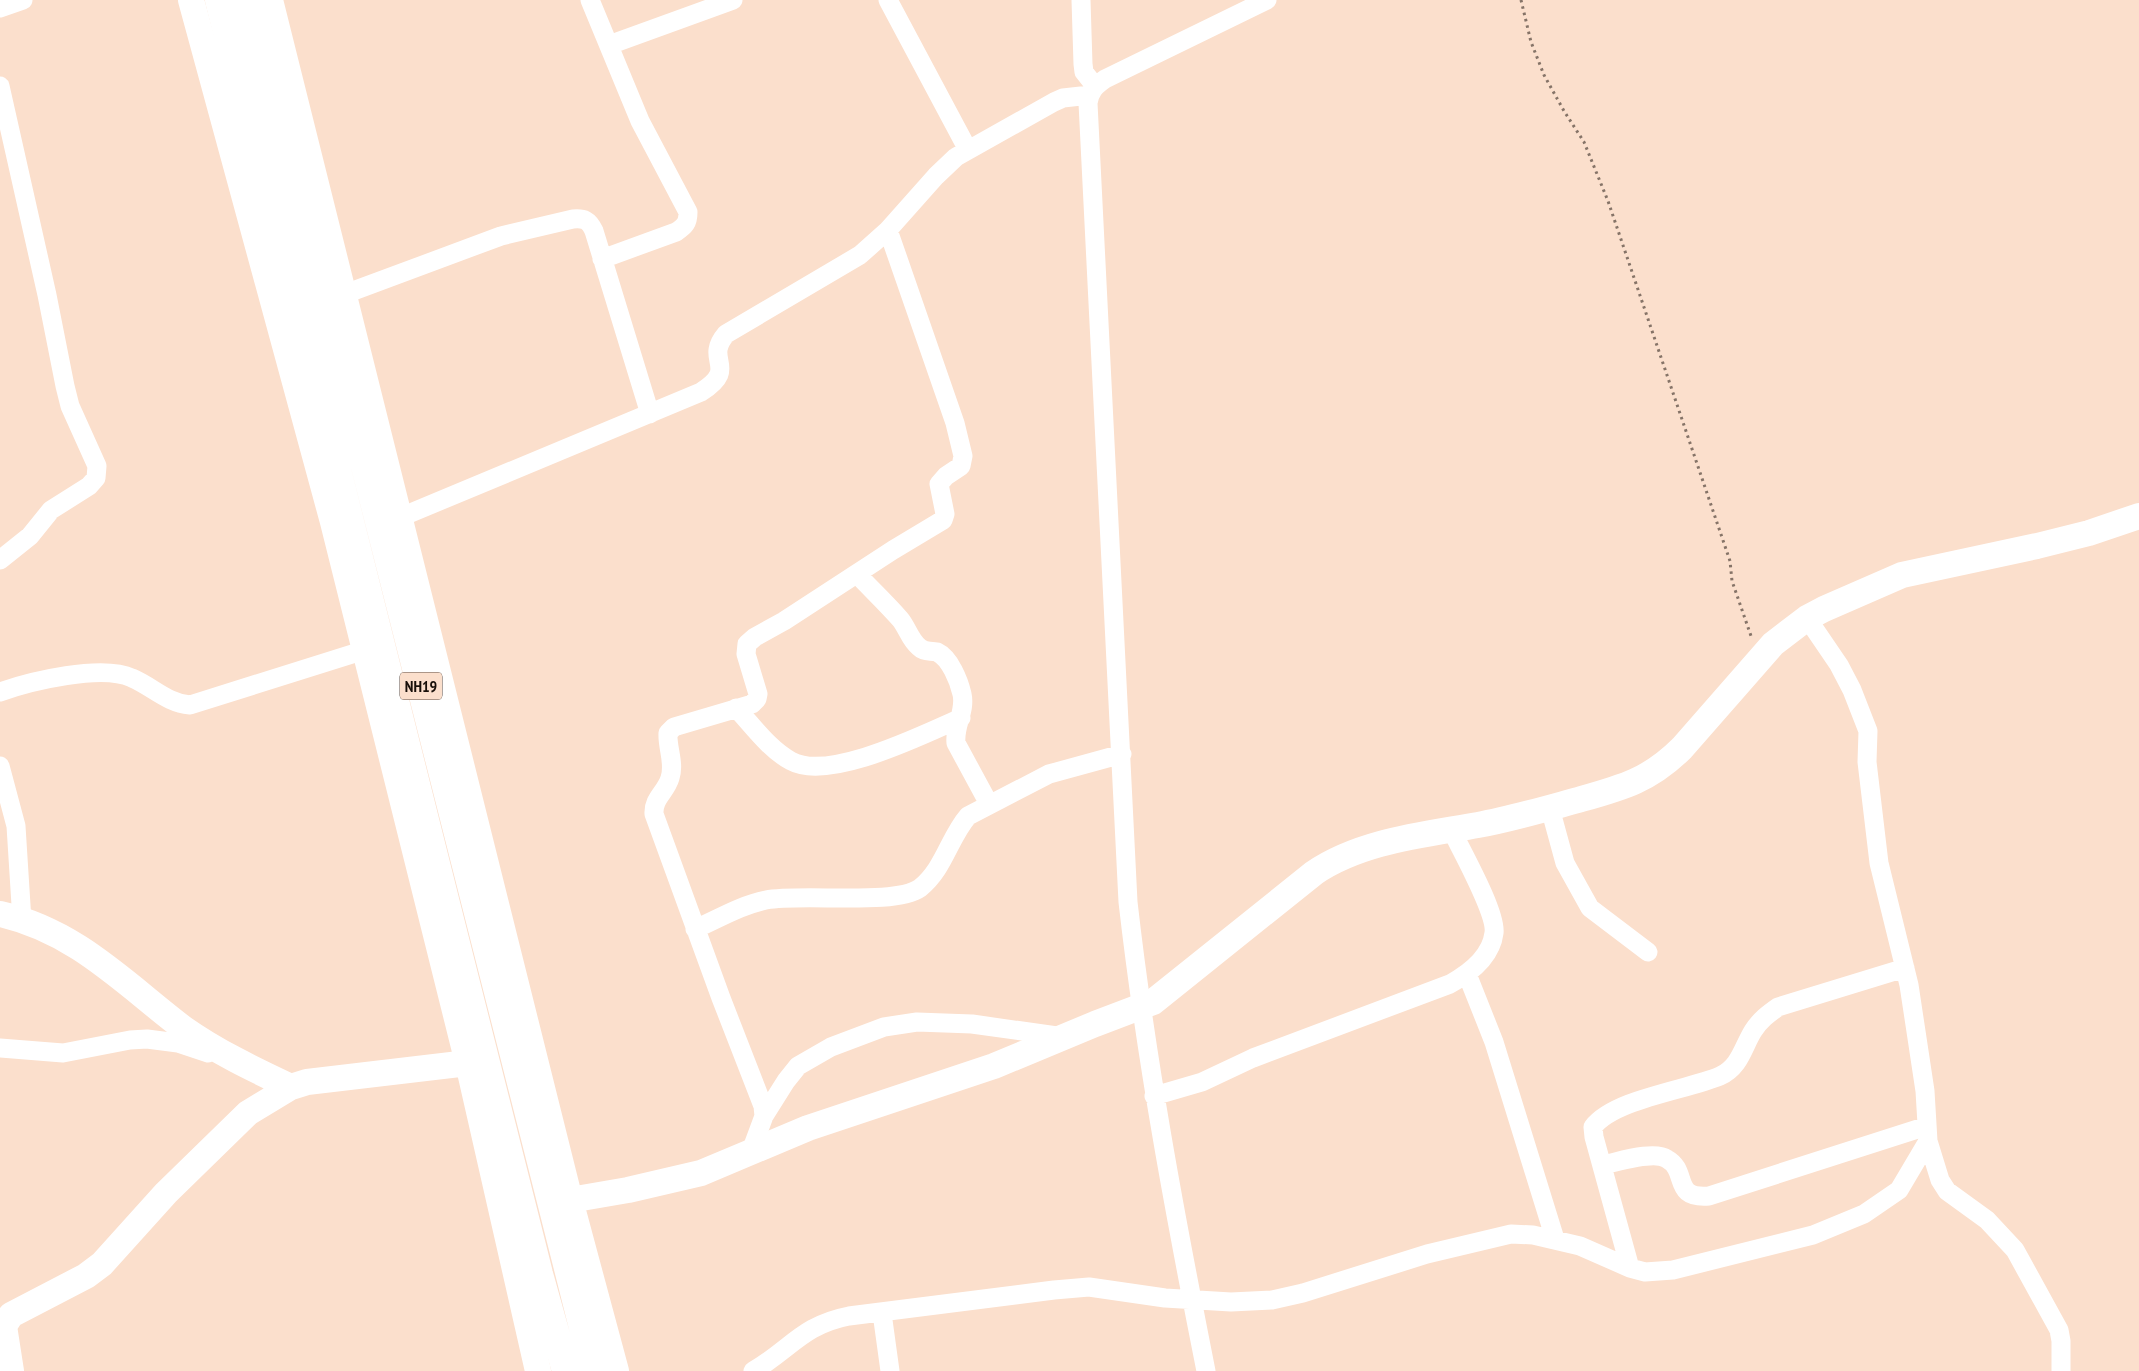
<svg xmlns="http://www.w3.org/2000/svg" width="2139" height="1371" font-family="'PT Sans Narrow',sans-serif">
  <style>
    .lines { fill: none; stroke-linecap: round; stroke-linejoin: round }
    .path { stroke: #857367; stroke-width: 3; stroke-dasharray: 2.5 4; stroke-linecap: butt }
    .street { stroke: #fff; stroke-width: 19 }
    .secondary { stroke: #fff; stroke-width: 26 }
    .highway { stroke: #fff; stroke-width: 28 }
    .labels { text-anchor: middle; stroke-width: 5; stroke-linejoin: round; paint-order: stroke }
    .shield { fill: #fbdfcc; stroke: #5c4d44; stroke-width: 1 }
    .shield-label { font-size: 16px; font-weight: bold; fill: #180f09 }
  </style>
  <rect width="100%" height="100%" fill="#fbdfcc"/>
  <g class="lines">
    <path class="path" d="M1521,0l10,42 13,33 20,36 20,31 24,59 122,360 2,20 19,55"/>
    <path class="street" d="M590,0l50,121 48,91c0,11 -3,14 -12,20l-74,27
      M888,0l80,150
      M1081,0l2,64 1,8 11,14
      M0,8l23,-8
      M609,45l124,-45
      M0,86l47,209 18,91 5,20 27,60 -1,12 -7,8 -38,24 -21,26 -30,24
      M345,294l156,-58 72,-17c11,-1 16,1 21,12l56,183
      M401,517l300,-125c39,-25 2,-31 25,-58l134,-79 28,-25 48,-54 20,-19 98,-55 9,-4 27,-3
      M857,574c14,15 29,29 43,45 7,8 10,21 19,28 6,6 11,3 18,5 13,6 22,29 25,42 4,18 -8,31 -6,49l33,61
      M1807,618l32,47 13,25 16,41 -1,31 12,101 30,122 16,106 3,50 12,39 7,11 40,29 28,30 44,80 2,11v30
      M0,692c31,-11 102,-28 132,-14 21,9 35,25 58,27l175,-55
      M736,708c17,18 33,41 55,53 38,21 133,-27 170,-43
      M0,766l16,60 6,95
      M1550,808l15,55 25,45 58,44
      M695,929c23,-10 46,-24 71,-29 37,-7 129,6 154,-12 24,-19 29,-50 48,-72l81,-42 73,-20
      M1467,974l27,68 61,197
      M0,1048l63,5 67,-13 17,-1 31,4 30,10
      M1154,1096l48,-14 51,-24 197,-74c20,-11 41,-27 44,-51 3,-20 -33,-83 -43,-104
      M764,1116l22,-35 12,-15 33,-19 53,-20 33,-5 55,2 92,13
      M751,1151l13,-35 -1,-10 -42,-108 -67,-184c-1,-16 12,-22 16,-36 5,-15 -3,-30 -2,-45l6,-6 78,-23 5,-5 1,-5 -12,-40 1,-10 8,-7 29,-16 109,-71 50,-30 2,-6 -6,-30 7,-8 15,-10 2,-10 -8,-33 -67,-193
      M1602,1165c16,-3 52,-15 65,-6 22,12 4,40 42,37l218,-70
      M1630,1268l-36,-131 -1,-10c21,-28 94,-37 127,-51 20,-9 23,-29 33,-45 7,-11 15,-17 25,-24l127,-39
      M882,1313l8,58
      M753,1371c37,-21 49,-46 96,-55l205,-26 35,-3 76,11 66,4 41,-2 31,-7 124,-39 84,-20 22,1 47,11 50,22 15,4 28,-2 140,-35 51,-21 35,-24 29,-49
      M1206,1371c-31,-156 -60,-311 -78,-469l-40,-799c2,-12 7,-17 17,-24l162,-79"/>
    <path class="secondary" d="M191,0l142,522 135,541 70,308
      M270,0l300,1200 46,171
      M0,914c76,17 124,69 183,114 34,24 70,41 108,59
      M570,1200l58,-10 73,-17 107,-45 186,-62 101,-42 58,-22 161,-129c47,-32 109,-38 164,-48 33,-6 67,-16 100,-25 43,-12 71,-19 104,-52l91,-104 34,-26 17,-9 78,-34 135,-29 52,-13 50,-17
      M11,1371l-7,-45 7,-11 75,-39 16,-12 64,-71 82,-80 43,-26 16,-5 161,-19"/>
    <path class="highway" d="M219,0l320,1274 27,97
      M247,0l347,1371"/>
  </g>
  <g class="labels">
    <rect class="shield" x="400" y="672.5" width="42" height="27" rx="4"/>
    <g class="shield-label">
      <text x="421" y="692">NH19</text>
    </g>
  </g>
</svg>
